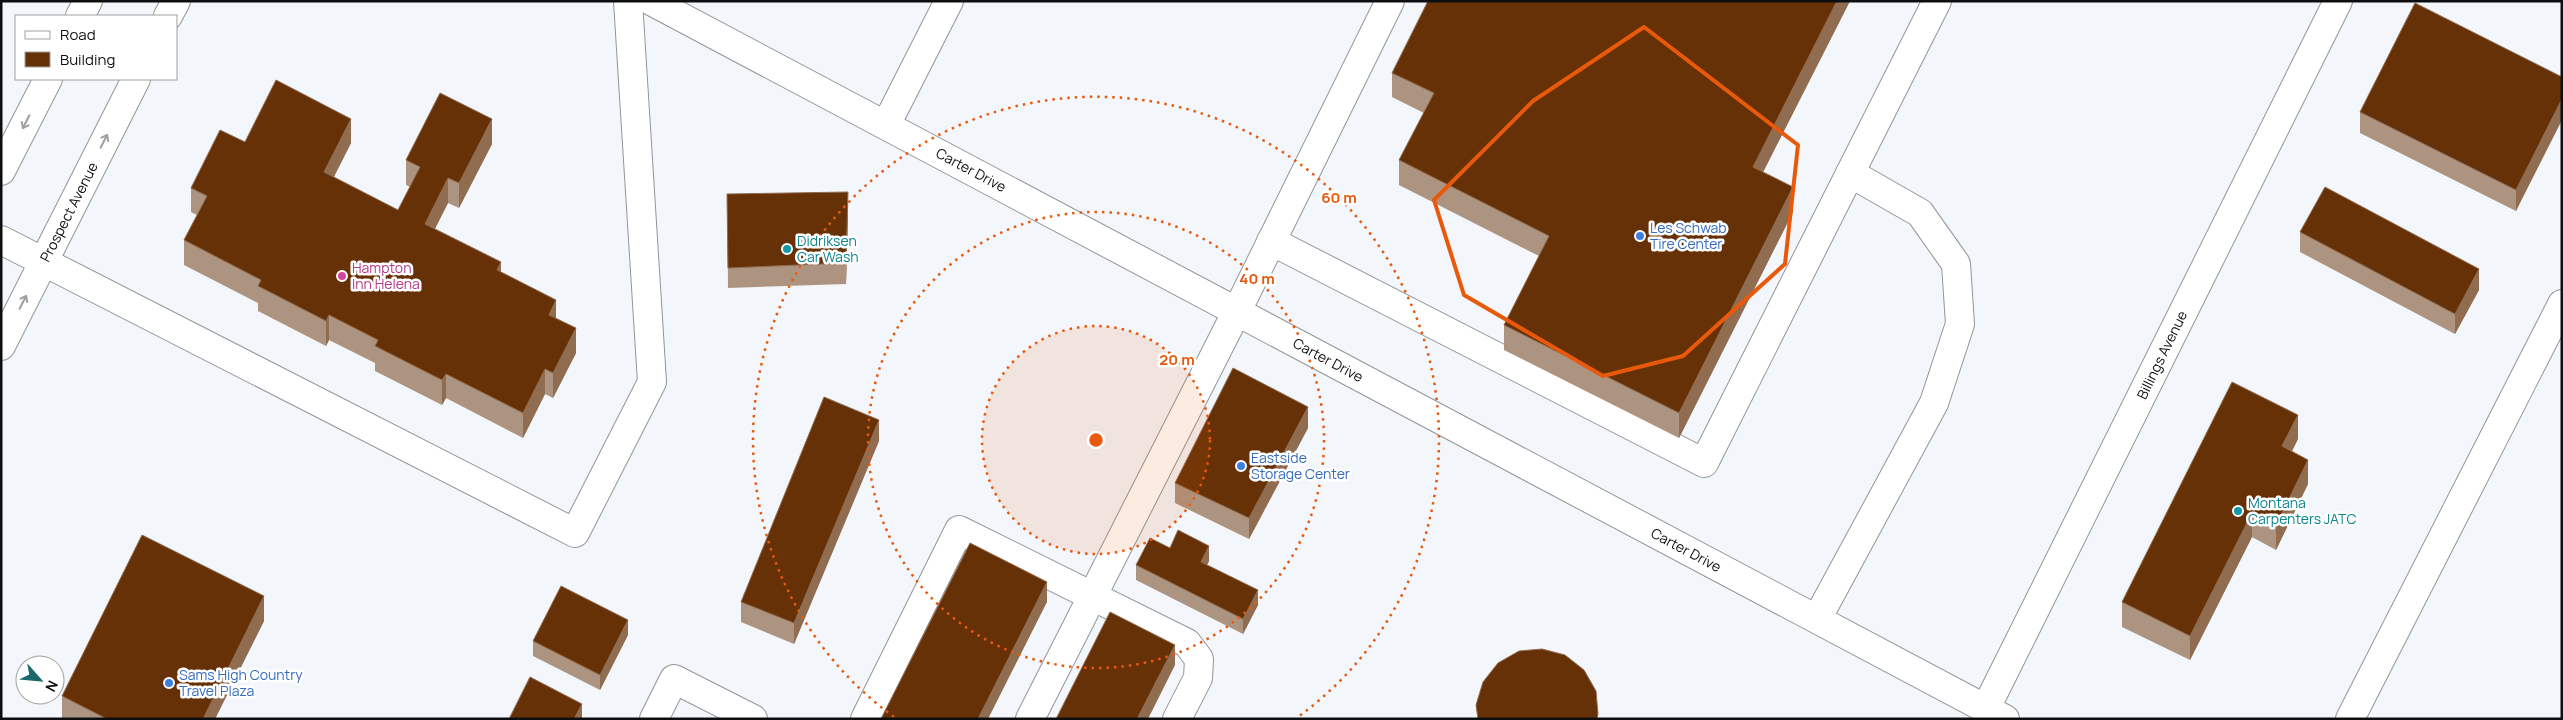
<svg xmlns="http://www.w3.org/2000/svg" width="2563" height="720" font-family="Manrope,sans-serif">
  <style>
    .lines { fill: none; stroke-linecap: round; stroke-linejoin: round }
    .minor-casing { stroke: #92959a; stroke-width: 30 }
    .highway-casing { stroke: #92959a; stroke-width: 30 }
    .minor { stroke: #fff; stroke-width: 28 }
    .highway { stroke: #fff; stroke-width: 28 }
    .wall { fill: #ac9481 }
    .shaded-wall { fill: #906c50 }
    .building { fill: #663107; stroke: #906c50 }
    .oneway { stroke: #9e9f9f }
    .marked { fill: none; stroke: #e8590c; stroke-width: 4; stroke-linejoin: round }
    .ring { fill: none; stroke: #e8590c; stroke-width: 2.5; stroke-dasharray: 2.5 5 }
    .shop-dot { fill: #3f7fe0; stroke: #fff; stroke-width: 2 }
    .culture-dot { fill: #0f9aa8; stroke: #fff; stroke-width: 2 }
    .hotel-dot { fill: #d1479c; stroke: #fff; stroke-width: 2 }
    .labels { text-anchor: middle; stroke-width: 5; stroke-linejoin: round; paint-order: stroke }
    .street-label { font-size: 14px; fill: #0d0e0f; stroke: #fff }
    .shop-label { font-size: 14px; fill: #366cbe; stroke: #fff; text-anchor: start }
    .culture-label { font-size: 14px; fill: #0d838f; stroke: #fff; text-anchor: start }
    .hotel-label { font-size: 14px; fill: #b23c85; stroke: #fff; text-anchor: start }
    .centre { fill: #e8590c; stroke: #fff; stroke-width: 2.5 }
    .ring-label { font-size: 15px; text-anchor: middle; font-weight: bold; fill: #e8590c; stroke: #fff; stroke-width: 5; stroke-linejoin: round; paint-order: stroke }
  </style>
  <rect width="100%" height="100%" fill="#f3f6fb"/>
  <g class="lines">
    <defs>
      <path id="minor" d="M651,1l1354,718
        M886,125l63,-124
        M1,240l574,293 77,-151 -24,-381
        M1271,241l433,222 233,-462
        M1817,619l117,-216 26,-79 -4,-60 -36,-51 -70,-40
        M1986,708l352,-707
        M654,719l20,-40 79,40
        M865,719l94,-189 228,113 12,16 -1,19 -21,41
        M1030,719l207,-408 153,-310
        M2350,719l212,-415"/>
      <path id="highway" d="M80,16l8,-15
        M168,16l8,-15
        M1,171l47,-92
        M1,346l135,-267"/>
    </defs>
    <use href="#minor" class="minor-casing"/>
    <use href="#highway" class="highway-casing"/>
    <use href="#minor" class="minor"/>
    <use href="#highway" class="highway"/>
  </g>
  <path class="wall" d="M1850,1l-87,171 30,40 -114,226 -175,-88v-25l35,-69 -140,-71v-25l25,-47 -32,-16v-24z
    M2562,77l-46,134 -156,-78v-21z
    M351,143l-17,34 64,33 12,-23 -4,-2v-25l86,-16 -33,64 -11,-5 -13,26 66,43 55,47 20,34 -23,45 -8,-4 -22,44 -77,-40 -4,7 -67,-34v-8l-46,-23 -3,6 -68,-35v-8l-74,-38v-25l13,-25 -6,-3v-24z
    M727,194l121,19 -2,71 -118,4z
    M2300,232l179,58 -24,44 -155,-82z
    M1308,428l-59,111 -74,-36v-20z
    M2298,439l-6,12 16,33 -32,66 -24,-13 -62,123 -68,-33v-25z
    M879,441l-85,203 -53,-22v-20z
    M1170,548l39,13 -2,4 51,40 -15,29 -107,-54v-15z
    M264,621l-49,98h-153v-23z
    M628,635l-28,55 -67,-34v-15z"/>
  <path class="shaded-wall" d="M1837,1h13l-97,191v-25z
    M2562,99v21l-46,91v-21z
    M351,119v24l-27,53v-24z
    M492,119v25l-33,64v-25z
    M448,178v25l-23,45v-24z
    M1793,187v25l-114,226v-25z
    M848,192v21l-2,71v-21z
    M501,262v25l-4,-17z
    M2479,269v21l-24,44v-20z
    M556,300v24l-7,-9z
    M329,315v25l-3,6v-25z
    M576,328v25l-23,45v-25z
    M545,369v25l-22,44v-25z
    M446,374v24l-4,7v-25z
    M1308,407v21l-59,111v-21z
    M2298,415v24l-16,32v-25z
    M879,420v21l-85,203v-21z
    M2308,460v24l-32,66v-25z
    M2252,513v24l-62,123v-24z
    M1209,546v15l-8,16v-15z
    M1047,582v20l-59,117h-10z
    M1258,590v15l-15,29v-15z
    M264,596v25l-49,98h-12z
    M628,620v15l-28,55v-15z
    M1175,645v20l-27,54h-11z
    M582,704v15h-8z"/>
  <path class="building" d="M1428,1h409l-84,166 40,20 -114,226 -175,-88 45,-89 -150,-76 35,-67 -42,-20z
    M2415,3l147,74v22l-46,91 -156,-78z
    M276,80l75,39 -27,53 74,38 22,-43 -14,-7 34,-67 52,26 -33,64 -11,-5 -23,46 76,38 -4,8 59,30 -7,15 27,13 -23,45 -8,-4 -22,44 -77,-39 -4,6 -67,-34 3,-6 -49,-25 -3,6 -68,-35 3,-6 -77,-40 23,-44 -16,-8 29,-58 25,12z
    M2325,187l154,82 -24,45 -155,-82z
    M848,192l-2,71 -118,5 -1,-74z
    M1233,368l75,39 -59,111 -74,-35z
    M2232,382l66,33 -16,31 26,14 -32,65 -24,-12 -62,123 -68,-34z
    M824,397l55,23 -85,203 -53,-21z
    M1178,530l31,16 -8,16 57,28 -15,29 -107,-54 14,-27 20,10z
    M142,535l122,61 -61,123h-96l-45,-23z
    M970,543l77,39 -69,137h-97z
    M561,586l67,34 -28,55 -67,-34z
    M1110,612l65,33 -38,74h-81z
    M1542,649l23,6 19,15 12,21 2,23 -1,5h-119l-2,-14 7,-23 15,-19 21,-12z
    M530,677l52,27 -8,15h-65z"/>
  <defs><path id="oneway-shaft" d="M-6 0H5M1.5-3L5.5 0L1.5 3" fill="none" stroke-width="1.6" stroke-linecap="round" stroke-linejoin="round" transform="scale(1.25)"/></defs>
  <g class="oneway">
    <use href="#oneway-shaft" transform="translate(26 122) rotate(117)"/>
    <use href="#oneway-shaft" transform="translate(104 141) rotate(-63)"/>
    <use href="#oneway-shaft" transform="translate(23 302) rotate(-63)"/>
  </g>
  <path class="marked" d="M1644,27l154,118 -13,119 -102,92 -80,20 -139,-81 -30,-95 99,-99z"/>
  <circle cx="1096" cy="440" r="114" fill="#e8590c" fill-opacity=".12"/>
  <g class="ring">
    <circle cx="1096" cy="440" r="114"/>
    <circle cx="1096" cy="440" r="228"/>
    <path d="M894 717A343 343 0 1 1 1298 717"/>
  </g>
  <g class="shop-dot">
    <circle cx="1640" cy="236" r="5"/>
    <circle cx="1241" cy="466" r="5"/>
    <circle cx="169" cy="683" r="5"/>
  </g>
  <g class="culture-dot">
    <circle cx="787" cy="249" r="5"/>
    <circle cx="2238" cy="511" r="5"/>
  </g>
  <circle class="hotel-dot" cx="342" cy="276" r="5"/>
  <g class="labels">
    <g class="street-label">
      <text transform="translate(971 170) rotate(28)" y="5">Carter Drive</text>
      <text transform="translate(69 212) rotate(-63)" y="5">Prospect Avenue</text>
      <text transform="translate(2162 355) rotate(-64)" y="5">Billings Avenue</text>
      <text transform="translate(1328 360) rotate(28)" y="5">Carter Drive</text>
      <text transform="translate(1686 550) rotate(28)" y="5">Carter Drive</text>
    </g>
    <g class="shop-label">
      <text x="1650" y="233">Les Schwab<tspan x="1650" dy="16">Tire Center</tspan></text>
      <text x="1251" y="463">Eastside<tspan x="1251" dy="16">Storage Center</tspan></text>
      <text x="179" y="680">Sams High Country<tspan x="179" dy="16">Travel Plaza</tspan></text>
    </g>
    <g class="culture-label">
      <text x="797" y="246">Didriksen<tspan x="797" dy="16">Car Wash</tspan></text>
      <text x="2248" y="508">Montana<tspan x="2248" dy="16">Carpenters JATC</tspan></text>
    </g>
    <g class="hotel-label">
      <text x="352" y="273">Hampton<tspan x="352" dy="16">Inn Helena</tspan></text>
    </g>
  </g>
  <circle cx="1096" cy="440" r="8" class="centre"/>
  <g class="ring-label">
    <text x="1339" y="203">60 m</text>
    <text x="1257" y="284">40 m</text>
    <text x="1177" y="365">20 m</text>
  </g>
  <rect width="2563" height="720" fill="none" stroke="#0d0e0f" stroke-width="5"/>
  <rect x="15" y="15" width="162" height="65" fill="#ffffff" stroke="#9e9f9f"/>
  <rect x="25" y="31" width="25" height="8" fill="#ffffff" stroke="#9e9f9f"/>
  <text x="60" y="40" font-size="15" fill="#0d0e0f">Road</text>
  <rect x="25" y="52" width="25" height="15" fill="#663107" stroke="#9e9f9f"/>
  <text x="60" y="65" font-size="15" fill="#0d0e0f">Building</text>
  <g transform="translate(40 680) rotate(117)"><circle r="24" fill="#ffffff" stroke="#9e9f9f"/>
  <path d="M0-4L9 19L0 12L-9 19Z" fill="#1b686d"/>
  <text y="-8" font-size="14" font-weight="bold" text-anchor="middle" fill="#0d0e0f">N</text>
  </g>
</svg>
